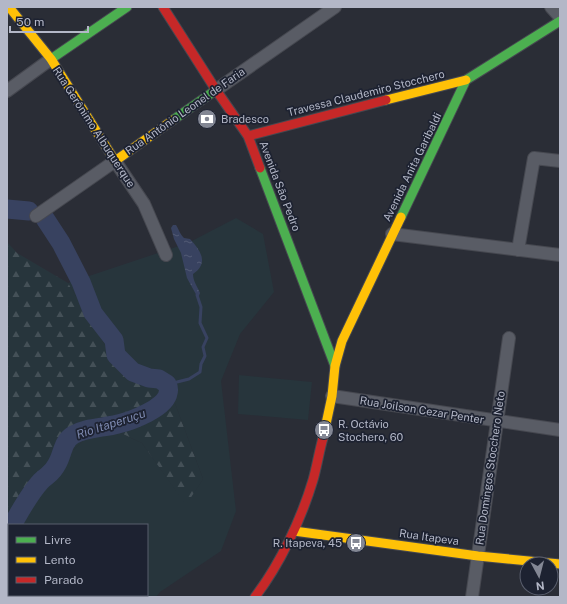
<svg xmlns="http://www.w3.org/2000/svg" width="567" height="604" font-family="'Public Sans',sans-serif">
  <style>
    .green { fill: #27353c }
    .forest { fill: url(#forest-firs) }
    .water { fill: url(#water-ripples) }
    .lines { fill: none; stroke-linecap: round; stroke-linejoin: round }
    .stream { stroke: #384260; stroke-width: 3 }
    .river { stroke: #384260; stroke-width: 19 }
    .street-casing { stroke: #464850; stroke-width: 14 }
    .fast-casing { stroke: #464850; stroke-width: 11 }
    .slow-casing { stroke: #464850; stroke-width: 11 }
    .jam-casing { stroke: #464850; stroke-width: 11 }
    .street { stroke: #595c65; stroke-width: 12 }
    .fast { stroke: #4caf50; stroke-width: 9 }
    .slow { stroke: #ffc107; stroke-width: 9 }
    .jam { stroke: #c62828; stroke-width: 9 }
    .labels { text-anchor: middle; stroke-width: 3.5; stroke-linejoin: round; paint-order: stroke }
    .street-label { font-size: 11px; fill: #b3b7c7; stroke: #1d2231 }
    .poi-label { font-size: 11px; fill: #b3b7c7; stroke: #1d2231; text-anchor: start }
    .water-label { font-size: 12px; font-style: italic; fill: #7c88ae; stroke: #1d2231 }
  </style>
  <defs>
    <pattern id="forest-firs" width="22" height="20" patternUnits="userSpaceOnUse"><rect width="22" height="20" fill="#27353c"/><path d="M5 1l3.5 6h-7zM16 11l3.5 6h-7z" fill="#445057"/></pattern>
    <pattern id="water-ripples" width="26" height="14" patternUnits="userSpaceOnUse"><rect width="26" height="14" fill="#384260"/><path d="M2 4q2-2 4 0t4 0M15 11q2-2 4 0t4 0" fill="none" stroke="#525b75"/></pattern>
  </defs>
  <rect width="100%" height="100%" fill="#2a2d36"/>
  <path class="green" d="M236,218l27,16 11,58 -34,42 -19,47 15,130 -15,40 -61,41 -4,5h-149v-60l2,-4v62h138v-70h-134l19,-38 70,-63 40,19 44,61 17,-25 -29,-78 -68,-54 -38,-64 120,-40z
    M239,375l73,7 -4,38 -70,-6z"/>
  <path class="forest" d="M7,242l10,11 51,30 38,64 68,54 29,78 -17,26 -44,-62 -40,-19 -70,63 -19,38h-4v8l-2,4z"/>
  <path class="water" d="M173,225h3c3,5 4,9 8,13l6,1c11,12 19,24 3,35 0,7 4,12 7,19l-2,5 -11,-20 -6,-25 -7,-14 -3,-11z"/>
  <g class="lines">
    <path class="stream" d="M168,388l9,-6 12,-3 11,-7 1,-8 4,-8 -2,-9 4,-9 -7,-15 1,-16 -4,-12"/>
    <path class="river" d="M7,209l22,2
      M12,525c9,-15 17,-31 29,-44 7,-7 11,-7 16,-17 6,-10 5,-22 16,-29 13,-8 31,-7 45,-11 13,-3 48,-16 50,-31 1,-3 0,-7 -1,-9l-8,-5 -10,-1 -16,-6 -17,-17 -2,-15 -21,-27 -12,-31 -20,-39 -17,-26"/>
    <defs>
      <path id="street" d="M551,7l9,10
        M216,90l119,-83
        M7,91l44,-32
        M36,216l79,-55 29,43 22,51
        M392,234l168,21
        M518,250l16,-92 26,3
        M332,396l228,34
        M472,597l37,-259"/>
      <path id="fast" d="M51,59l76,-52
        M173,120l43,-30
        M260,168l75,198
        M401,217l65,-137 94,-59"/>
      <path id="slow" d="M9,7l42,52 64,102 58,-41
        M386,100l80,-20
        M323,438l9,-42 3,-30 7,-25 59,-124
        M294,531l184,25 82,8"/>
      <path id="jam" d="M163,7l53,83 32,46 12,32
        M248,136l138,-36
        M255,597c25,-33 46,-77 58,-117 4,-14 6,-28 10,-42"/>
    </defs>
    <use href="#street" class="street-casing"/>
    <use href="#fast" class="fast-casing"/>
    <use href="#slow" class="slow-casing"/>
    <use href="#jam" class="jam-casing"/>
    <use href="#street" class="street"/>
    <use href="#fast" class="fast"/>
    <use href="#slow" class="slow"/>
    <use href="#jam" class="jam"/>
  </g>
  <defs>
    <symbol id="bank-disc" viewBox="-11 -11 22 22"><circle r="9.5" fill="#838794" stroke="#1d2231"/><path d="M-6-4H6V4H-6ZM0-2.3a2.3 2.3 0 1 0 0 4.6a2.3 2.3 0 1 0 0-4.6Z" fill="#fff"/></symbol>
    <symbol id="bus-disc" viewBox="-11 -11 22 22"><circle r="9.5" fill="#838794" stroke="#1d2231"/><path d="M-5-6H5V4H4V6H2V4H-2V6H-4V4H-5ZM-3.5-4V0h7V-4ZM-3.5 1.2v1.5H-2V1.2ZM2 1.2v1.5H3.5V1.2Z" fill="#fff"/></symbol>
  </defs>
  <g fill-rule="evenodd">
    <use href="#bank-disc" x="196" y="108" width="22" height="22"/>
    <use href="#bus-disc" x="313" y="419" width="22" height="22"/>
    <use href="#bus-disc" x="345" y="532" width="22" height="22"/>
  </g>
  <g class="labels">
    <g class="street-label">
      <text transform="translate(366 93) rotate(-14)" y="4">Travessa Claudemiro Stocchero</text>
      <text transform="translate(185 111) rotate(-35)" y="4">Rua Antônio Leonel de Faria</text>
      <text transform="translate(94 127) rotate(57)" y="4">Rua Gerônimo Albuquerque</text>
      <text transform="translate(412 167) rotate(-64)" y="4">Avenida Anita Garibaldi</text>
      <text transform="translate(280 186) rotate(69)" y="4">Avenida São Pedro</text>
      <text transform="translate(422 410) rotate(9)" y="4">Rua Joilson Cezar Penter</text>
      <text transform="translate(490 468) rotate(-82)" y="4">Rua Domingos Stocchero Neto</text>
      <text transform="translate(429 537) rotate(8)" y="4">Rua Itapeva</text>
    </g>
    <g class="poi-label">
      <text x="221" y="123">Bradesco</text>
      <text x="338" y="428">R. Octávio<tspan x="338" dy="13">Stochero, 60</tspan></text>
      <text x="342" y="547" text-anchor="end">R. Itapeva, 45</text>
    </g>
    <g class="water-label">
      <text transform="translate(111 424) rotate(-18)" y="4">Rio Itaperuçu</text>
    </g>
  </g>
  <rect width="567" height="604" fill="none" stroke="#b3b7c7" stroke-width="16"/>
  <rect x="8" y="524" width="140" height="72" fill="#1d2231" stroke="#595e6d"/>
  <rect x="16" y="537" width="20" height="6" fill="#4caf50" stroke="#595e6d"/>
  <text x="44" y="544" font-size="12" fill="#b3b7c7">Livre</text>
  <rect x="16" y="557" width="20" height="6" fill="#ffc107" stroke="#595e6d"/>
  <text x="44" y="564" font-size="12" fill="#b3b7c7">Lento</text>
  <rect x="16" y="577" width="20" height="6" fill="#c62828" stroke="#595e6d"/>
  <text x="44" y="584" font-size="12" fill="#b3b7c7">Parado</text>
  <g transform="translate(539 576) rotate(173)"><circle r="19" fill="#1d2231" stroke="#595e6d"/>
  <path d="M0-3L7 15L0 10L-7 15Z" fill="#838794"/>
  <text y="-6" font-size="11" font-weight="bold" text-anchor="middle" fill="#b3b7c7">N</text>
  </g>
  <path d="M10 26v6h78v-6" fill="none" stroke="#b3b7c7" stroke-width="2"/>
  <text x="16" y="26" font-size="12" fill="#b3b7c7" stroke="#1d2231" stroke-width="3" paint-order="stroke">50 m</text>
</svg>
